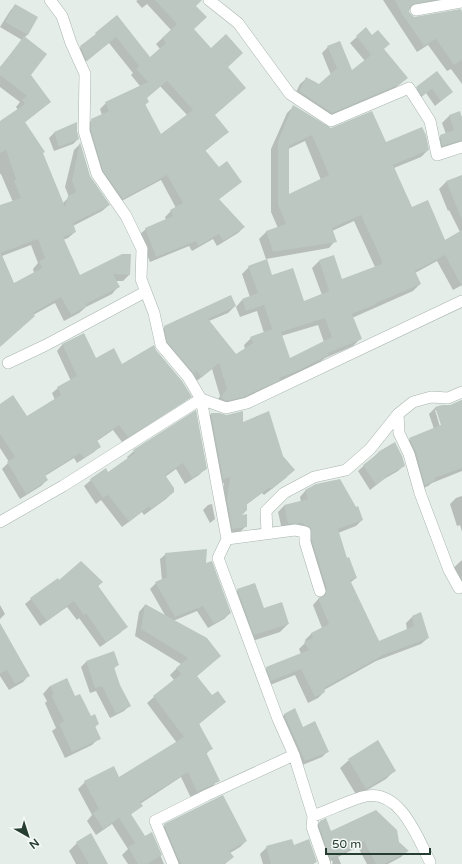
<svg xmlns="http://www.w3.org/2000/svg" width="462" height="864" font-family="'Varela Round',sans-serif">
  <style>
    .shadow { fill: #0003; fill-rule: evenodd }
    .building { fill: #bbc7c0; fill-rule: evenodd }
    .lines { fill: none; stroke-linecap: round; stroke-linejoin: round }
    .minor-casing { stroke: #a8b5ae; stroke-width: 12 }
    .minor { stroke: #fff; stroke-width: 11 }
  </style>
  <rect width="100%" height="100%" fill="#e5ede8"/>
  <path class="shadow" d="M138,0h53l2,29 34,38 -13,48 14,17 -23,19 14,18 22,13 -23,18 26,27 -6,6 -21,13 -4,-7 -21,12 -3,-5 -39,16 -11,-27 7,-6 20,-9 -1,-3 6,-6 5,-3 -15,-28 -45,24 -18,-27 -13,-51 7,-6 10,-5 -2,-6 6,-6 34,-17 -9,-11 2,-2 -24,-30 -29,23 -6,-13 43,-37 33,42 10,-9 -4,-5 15,-14 -24,-26 -5,4 -6,-7zM160,86l27,29 -27,20 -15,-30 3,-3 -2,-4z
    M383,0h66l-3,3 -37,6 -1,2 2,5 7,2 45,-4v70l-11,-15 -4,2 -19,-26 -11,7z
    M15,5l13,29 -4,4 5,37 21,27 -26,21 18,30 21,50 6,-6 -4,-10 9,-37 6,-6 9,33 20,28 -7,6 -29,15 2,6 -7,6 -5,2 16,36 43,-21 7,20 -6,6h-8l3,6 -6,7 -26,13 -7,6 -15,8 -9,-18 -22,12 -33,31v-139l13,-5 -12,-28h-1v-52l18,-12 -2,-3 4,-5 -20,-15v-20l22,-27 -22,-13 10,-16zM31,245l7,18 -5,6 1,4 -20,11 -12,-28z
    M366,29l40,49 -6,6 -8,6 -67,29 -32,-21 7,-14 7,-6 13,7 11,-10 -9,-22 6,-6 24,25 13,-11 -15,-18z
    M437,72l15,20 -17,14 -9,-13 -9,8 -5,-8z
    M294,106l37,23 55,14 42,7 -7,7 -27,11 17,40 33,33 16,-9 -11,-22 -1,1 -9,-22 7,-7 16,-6v109l-9,5 -16,-29 -22,12 5,11 -7,7 -61,27 8,21 -7,7 -28,12 -5,4 -33,17 -13,5 -2,2 -37,17 -20,1 5,-8 -8,-27 -18,14 -36,-49 7,-7 70,-21 -7,7 -19,8 27,34 9,-6 -1,-4 7,-7 13,-5 -7,-22 -17,6 -4,-10 6,-7 8,-3 -8,-23 7,-7 22,9 32,26 19,-7 -10,-27 7,-7 22,19 34,-13 -21,-46 -22,10 3,10 -6,7 -63,11 -7,-20 7,-7 12,-4 -7,-16v-63l16,-36zM305,141l16,39 -33,16v-47zM318,325l6,17 -35,17 -8,-23z
    M459,112l2,5 1,-1v30l-27,6 -2,-9 8,-7 5,-2 -4,-11 7,-7z
    M76,123v8l2,8 -5,5 -19,7 -5,-13 5,-5z
    M84,334l11,25 27,7 68,31 -6,5 -62,40 -9,-12 -16,11 3,5 -6,6 -17,11 -3,-5 -29,18 2,4 -6,6 -21,13 -18,-30 7,-7 -9,-14v-43l27,12 28,-17 -3,-7 6,-5 13,-7 -14,-30 5,-6z
    M462,400v71l-30,12 -4,3 -9,4 -15,-45 6,-6 24,-10 -5,-15 6,-6 16,-3zM435,410h2l6,19 -2,1z
    M211,414h8l23,10 45,53 -23,18 -2,-2 -16,12 -7,11 7,10 -7,7 -13,2 -6,-29 4,-23 -7,2 -13,-64z
    M134,451l72,17 -7,7 -14,9 -9,-15 -11,8 8,15 -7,7 -22,16 -2,-3 -20,15 -21,-27 -5,4 -12,-18 7,-6 17,-7 20,-14 -1,-2z
    M379,452l25,13 -6,6 -14,8 -14,11 -12,-19z
    M306,490l56,30 -6,6 -18,7 8,26 10,19 -6,5 29,59 28,-12 -1,-7 6,-6 16,21 -7,6 -45,17 -52,29v2l-6,6 -10,5 -13,-28 -30,12 -5,-13 7,-6 34,-14 -2,-5 7,-7 -1,-2 6,-6 11,-6 -9,-23 8,-9 -16,-61 -23,-5 -4,-18 6,-6 17,-4 -1,-5z
    M462,496v36l-2,-7 -3,1 -7,-22 6,-6z
    M212,504l3,15 -5,4 -7,-13 5,-5z
    M166,554l39,11 25,48 -6,6 -16,9 -11,-17 -24,10 47,35 -24,21 16,20 13,5 -26,22 12,25 -5,5 12,26 -6,7 -21,11 -10,-21 -41,27 2,2 -12,9 15,22 6,-4 13,31h-36l-6,-9 6,-6 -16,-25 -16,11 -9,-14 5,-6 -14,-26 7,-7 34,-4 58,-35 -30,-40 27,-23 -4,-5 11,-11 -46,-28 4,-24 6,-7 21,12 -16,-28 6,-6 6,-3 -2,-21z
    M462,560v20l-7,2 -6,-10z
    M102,582l-4,4 28,41 -6,6 -20,14 -21,-29 -2,2 -10,-13 -27,19 -15,-22 6,-5z
    M238,590l25,19 25,15 -8,8 -34,11 -17,-45z
    M0,605l5,9 -5,5z
    M0,625l29,50 -6,7 -14,8 -9,-14z
    M86,662l32,3 -5,4 6,17 10,20 -5,5 -14,7 -14,-27 -6,2 -9,-26z
    M50,686l25,12 15,19 8,7 -4,4 5,10 -7,7 -27,13 -13,-27 4,-3 -11,-25 2,-2 -4,-7z
    M294,710l9,18 25,23 -6,6 -22,9 -21,-46 5,-5z
    M349,760l45,11 -8,8 -29,17 -17,-28z
    M320,822l10,10 68,10 9,9 -6,6 -13,7h-21l-9,-17 -20,10 3,7h-9l1,-2 -2,-2 -1,4 -16,-36z
    M165,825l81,16 -6,6 -10,6 3,4 -8,7h-54l-13,-32z
    M77,843l30,21h-31l-7,-13z
    M293,846l23,16 -3,2h-50l-3,-10 7,-7z"/>
  <path class="building" d="M155,0h47l-6,6 11,11 -13,12 17,19 15,-14 17,19 -15,14 18,21 -31,27 14,17 -24,18 14,17 8,-6 15,21 -23,17 26,28 -22,14 -4,-7 -21,12 -2,-5 -40,16 -11,-29 28,-12 -3,-6 13,-7 -16,-28 -44,24 -20,-28 -12,-41v-11l18,-8 -4,-9 43,-20 -12,-13 3,-3 -23,-29 -29,24 -7,-15 16,-12 -1,-1 22,-18 33,42 16,-14 -4,-5 15,-14zM167,81l26,29 -32,24 -16,-30 4,-2 -2,-4z
    M395,0h38l-22,5 -2,7 5,5 47,-8 1,3v48l-8,5 -18,-26 -12,7 -22,-32z
    M15,4l23,13 -10,18 -23,-13z
    M366,27l6,8 6,-5 12,14 -6,5 24,29 -8,6 -68,29 -33,-22 7,-14 13,7 18,-16 -10,-22 13,-5 12,29 19,-15 -15,-19z
    M24,36l23,18 -16,21 20,27 -26,20 20,30 -2,1 22,54 3,-11 8,-4 -4,-12 8,-38 10,34 20,29 -37,18 3,9 -13,5 17,38 42,-21h9l-1,21 -17,-1 7,13 -34,17 1,2 -16,9 -10,-18 -28,16 2,3 -35,31v-142l21,-7 -7,-17 2,-2 -10,-29 -6,3v-32l25,-17 -3,-4 5,-4 -27,-21v-7zM38,239l7,19 -6,3 3,7 -28,15 -13,-30z
    M437,71l16,21 -12,9 -9,-12 -10,7 -6,-9z
    M293,105l38,23 41,-17 14,31 36,-15 4,8 3,15 -36,15 19,42 16,-7 17,40 17,-10v57l-17,-32 -30,16 6,13 -45,19 1,1 -25,10 10,25 -34,14 1,2 -34,17 -16,6 1,2 -37,17 -17,4 -5,-4 6,-8 -8,-26 -17,14 -7,-7 1,6 -29,-34 -3,-16 67,-31 5,11 -28,13 28,35 17,-11 -3,-6 22,-8 -8,-24 -18,6 -4,-12 16,-6 -10,-27 19,-7 5,16 21,-7 11,33 25,-10 -10,-31 15,-5 8,24 40,-15 -1,-2 1,-1 -21,-46 -29,13 5,14 -64,10 -7,-21 20,-7 -8,-19v-64zM312,135l17,40 -40,19v-48zM325,318l7,19 -42,21 -9,-26z
    M460,111l2,7v22l-20,6 -2,-11 14,-5 -5,-15z
    M77,122v9l2,8 -20,8 -5,-15z
    M462,175v45l-16,-39z
    M84,333l12,25 18,-10 8,16 32,-19 2,5 26,31 10,16 -64,40 -9,-12 -22,15 4,7 -17,11 -4,-5 -35,22 3,5 -22,14 -19,-32 8,-5 -15,-23v-30l13,-9 14,21 34,-21 -4,-8 20,-11 -15,-32z
    M462,400v68l-27,10v2l-10,5 -9,-33 -7,-14 32,-13 -6,-18 7,-2h8z
    M196,410l11,59 -15,9 -9,-15 -18,12 9,13v4l-23,17 -2,-3 -20,16 -21,-27 -5,3 -13,-19 16,-11 2,4 27,-19 -2,-3z
    M243,411v11l26,-11 14,45 12,14 -23,19 -2,-2 -23,17v6l-5,5 5,-1v13l-15,2 -5,-30 3,-22 -7,2 -12,-66h8l8,2z
    M395,442l7,14 3,10 -19,10 1,1 -11,8 -13,-20 16,-12 -1,-1z
    M340,479l16,28 2,-1 5,14 -25,9 9,29 2,-1 8,21 -7,2 29,61 35,-15 -2,-10 9,-4 8,26 -46,17 -59,33 1,4 -10,5 -14,-28 -30,12 -5,-14 43,-17 -5,-8 9,-4 -2,-5 18,-9 -11,-26 7,-2 2,-7 -15,-48 -1,-12 -2,-3 -5,-1 -1,-2 -15,1 -4,-19 24,-6 -3,-9 11,-6z
    M207,549l-1,14 6,-2 19,52 -17,11 -11,-18 -28,11 -20,-35 12,-5 -2,-24z
    M81,561l22,21 -5,4 30,41 -22,15 -20,-29 -2,2 -10,-14 -27,20 -17,-23 28,-20 1,2z
    M255,583l9,25 18,-6 7,22 -35,11 -17,-46z
    M145,604l62,34 14,18 -24,20 15,19 6,-4 8,11 -27,22 14,25 -7,3 14,29 -23,11 -9,-20 -48,30 3,4 -12,8 14,22 7,-4 10,23 -15,9h-9l-10,-17 7,-4 -16,-25 -16,11 -10,-16 6,-4 -15,-28 30,-15 5,11 65,-40 -31,-41 28,-22 -5,-6 12,-10 -47,-29z
    M0,623l30,53 -15,8 -8,-14 -7,4z
    M114,651l5,14 -5,2 6,18 11,21 -15,8 -14,-28 -7,2 -9,-27z
    M67,678l8,18 5,-2 11,22 4,-2 4,10 -4,2 6,13 -29,13 -13,-28 5,-3 -13,-26 3,-1 -4,-8z
    M295,708l8,19 12,-6 14,31 -24,9 -21,-47z
    M378,740l18,31 -30,18 -18,-30z
    M223,795l24,46 -18,10 5,6 -10,7h-42l-4,-6 -14,-34z
    M376,810l21,20 2,12 10,9 -25,13h-8l-12,-23 -25,14 -9,3 -11,-32 1,-5 6,-3 5,13z
    M91,833l17,31h-19l-13,-22z
    M292,839l2,6 15,-6 8,23 -6,2h-40l-5,-18z"/>
  <g class="lines">
    <defs>
      <path id="minor" d="M50,0l12,16 9,27 14,31 -1,57 13,43 29,42 16,33 -1,30 13,34 7,32 27,32 13,22 26,140 -9,19 60,161 16,36 19,61 -1,11 13,37
        M209,0l29,23 52,71 41,27 78,-33 21,33 7,34 25,-8
        M416,10l46,-8
        M8,363l38,-18 99,-53
        M398,414l1,19 10,21 11,39 29,77 10,18
        M0,522l63,-36 138,-87 25,9 21,-5 215,-102
        M267,533l-1,-22 18,-18 30,-16 32,-7 24,-21 28,-35 15,-12 18,-5 17,1 14,-6
        M227,539l68,-9 10,2v10l15,49
        M313,816c16,-6 33,-14 49,-19 37,-11 55,39 68,65
        M173,864l-18,-43 52,-26 87,-40"/>
    </defs>
    <use href="#minor" class="minor-casing"/>
    <use href="#minor" class="minor"/>
  </g>
  <g transform="translate(28 836) rotate(141)" stroke="#f5f9f7" stroke-width="3" paint-order="stroke">
  <path d="M0-3L7 15L0 10L-7 15Z" fill="#263d32"/>
  <text y="-6" font-size="11" font-weight="bold" text-anchor="middle" fill="#263d32">N</text>
  </g>
  <path d="M326 848v6h104v-6" fill="none" stroke="#263d32" stroke-width="2"/>
  <text x="332" y="848" font-size="12" fill="#263d32" stroke="#f5f9f7" stroke-width="3" paint-order="stroke">50 m</text>
</svg>
